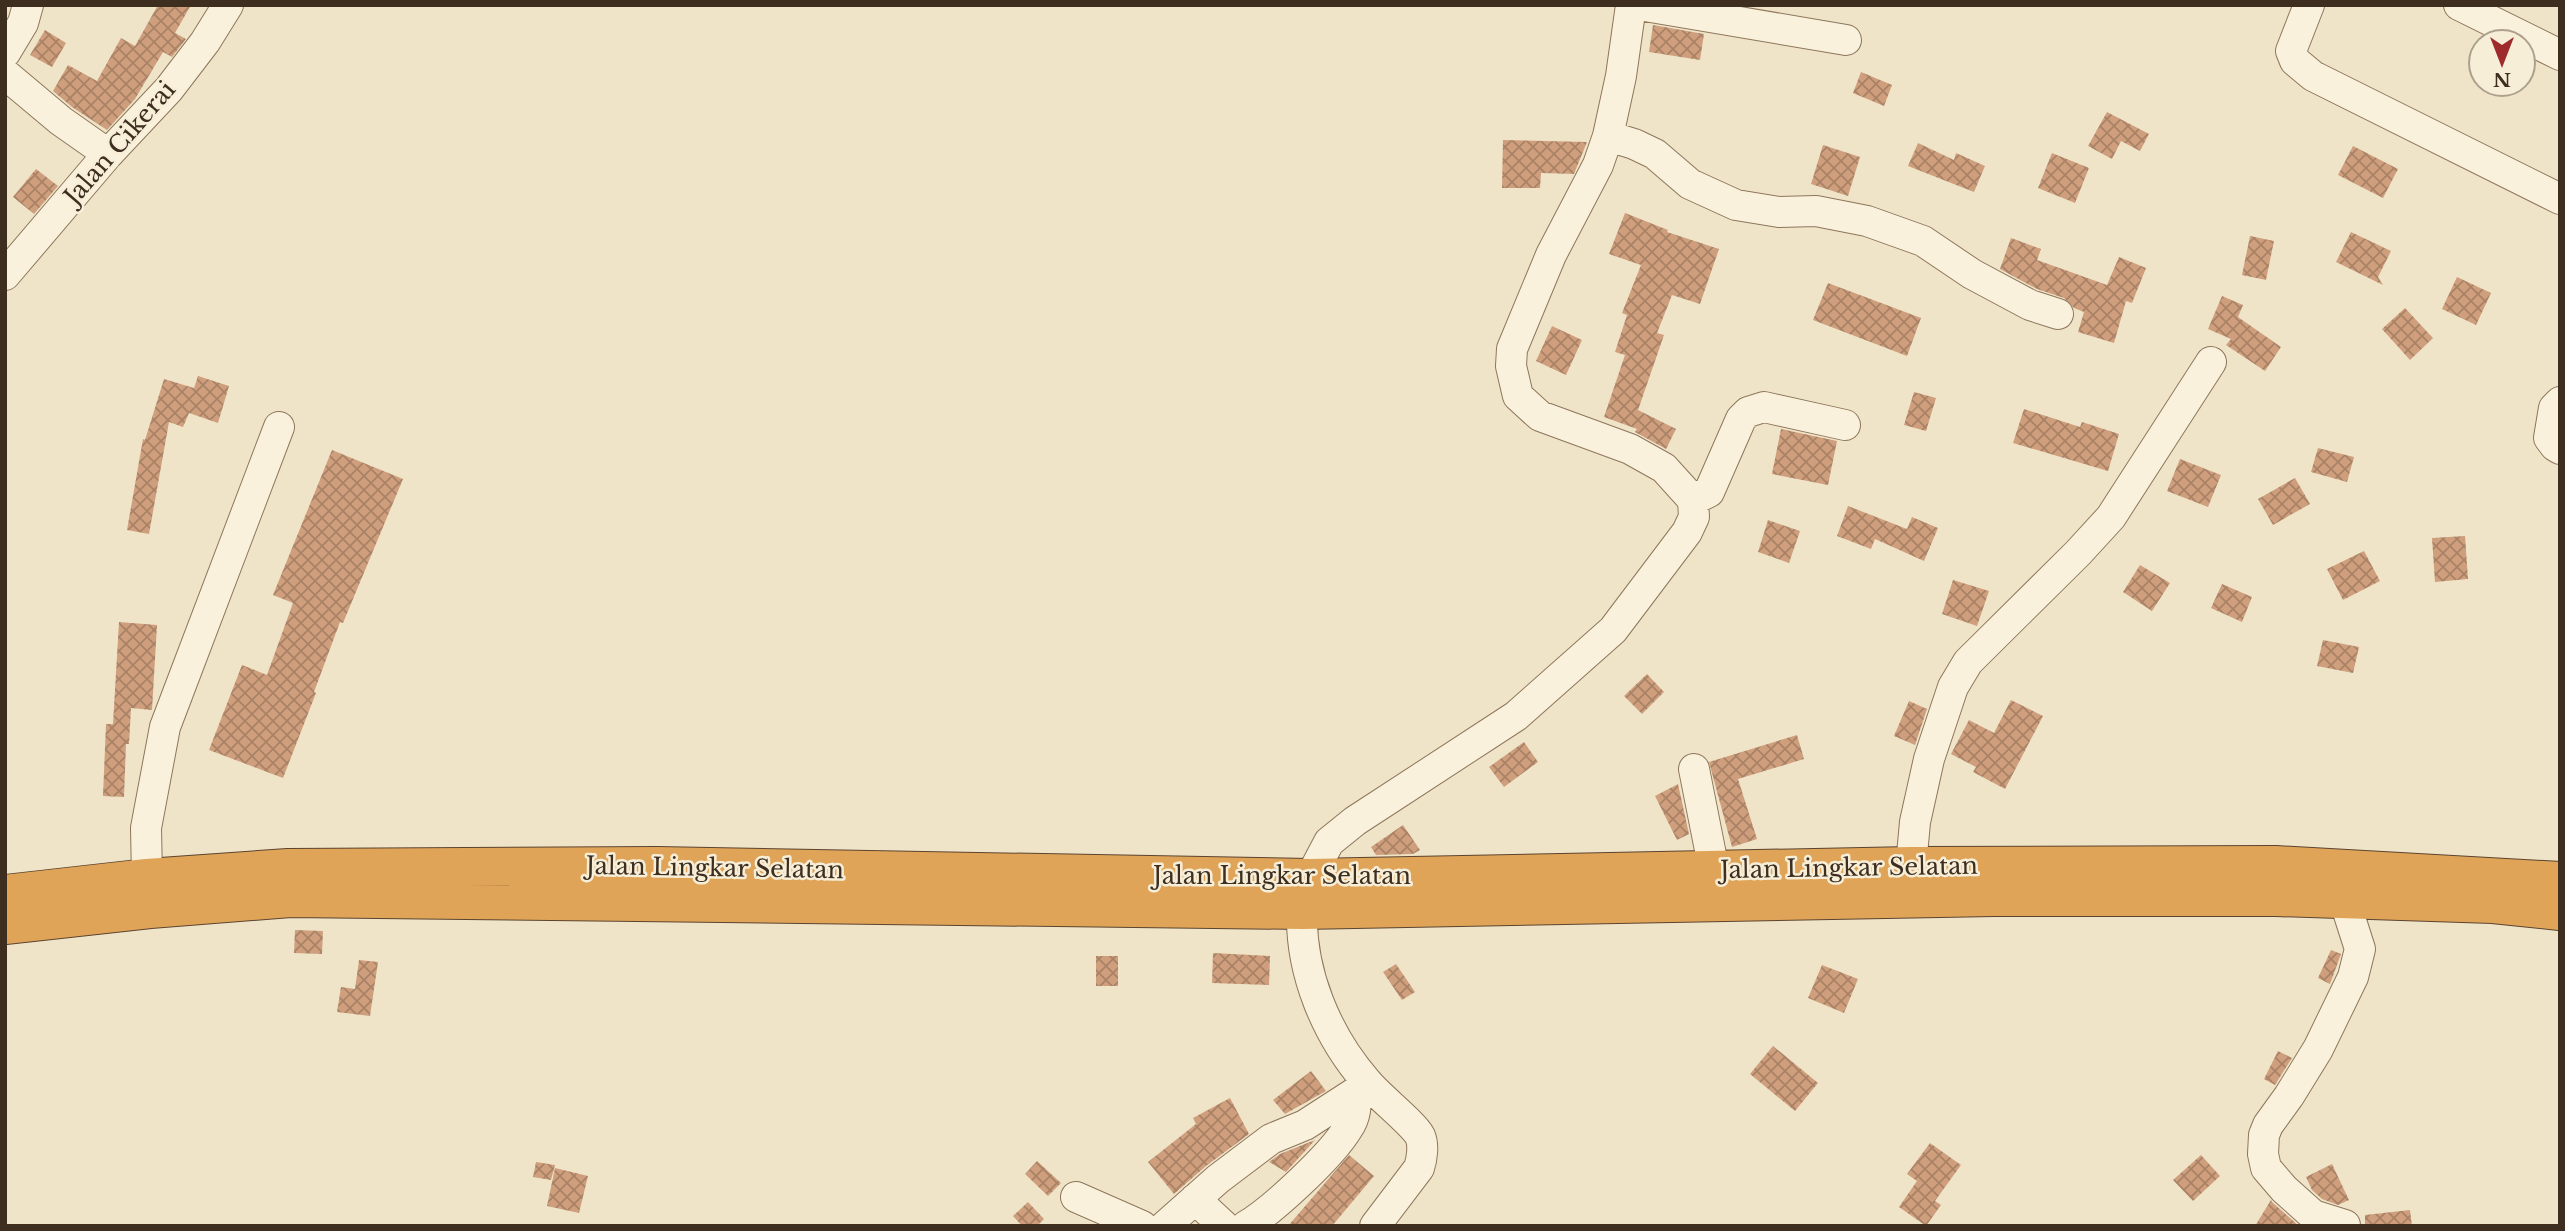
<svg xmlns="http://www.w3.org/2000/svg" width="2565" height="1231" font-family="'Libre Baskerville',serif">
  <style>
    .building { fill: url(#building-cross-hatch) }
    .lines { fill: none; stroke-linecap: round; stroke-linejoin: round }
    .minor-casing { stroke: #8d765c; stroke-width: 32 }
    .highway-casing { stroke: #5b4430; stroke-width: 40 }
    .minor { stroke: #faf1dc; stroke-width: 30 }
    .highway { stroke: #e0a458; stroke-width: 38 }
    .labels { text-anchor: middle; stroke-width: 5; stroke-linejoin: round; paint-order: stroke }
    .street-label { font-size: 24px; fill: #3d2e20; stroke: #f7eed8 }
  </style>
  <defs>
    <pattern id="building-cross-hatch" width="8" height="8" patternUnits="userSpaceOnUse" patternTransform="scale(1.75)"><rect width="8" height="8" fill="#cf9f7d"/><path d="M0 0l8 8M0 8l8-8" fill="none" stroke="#a98266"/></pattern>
  </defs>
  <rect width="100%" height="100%" fill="#f0e4c8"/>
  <path class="building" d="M158,5h33l-16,28 11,6 -14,18 -9,-5 -28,47 -28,31 -35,-23 -19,-16 15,-26 29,16 24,-43 14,8z
    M1653,25l51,9 -4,26 -51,-8z
    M45,30l21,13 -14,24 -22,-12z
    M1861,72l31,13 -8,21 -31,-13z
    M2107,112l42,22 -9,17 -19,-10 -9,18 -24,-13z
    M1503,140l84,2 -13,32 -33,-1 -1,15h-38z
    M1918,143l36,17 2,-7 29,13 -11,26 -66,-26z
    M1823,145l37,12 -12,39 -37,-12z
    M2353,146l45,23 -15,29 -45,-23z
    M2052,153l37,15 -14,35 -37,-15z
    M36,169l22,17 -24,28 -21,-17z
    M1625,213l43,17 -1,2 52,17 -19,55 -28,-9 -15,38 7,2 -26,75 38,19 -10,20 -31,-17 2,-3 -33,-12 21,-62 -10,-3 12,-37 -5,-2 19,-48 -32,-11z
    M2351,232l40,19 -13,26 5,8 -47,-23z
    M2250,236l24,5 -8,39 -24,-5z
    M2011,238l30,11 -4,11 70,25 12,-28 27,11 -14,35 -6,-2 -12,42 -36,-11 6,-20 -10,-4 -10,-10 -27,-9 -37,-20z
    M2457,277l34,16 -15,32 -34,-16z
    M1828,283l93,35 -14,38 -94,-36z
    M2222,296l21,9 -5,12 43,30 -16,24 -39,-26 5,-6 -23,-10z
    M2405,308l28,30 -23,22 -28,-31z
    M1552,326l30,14 -16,35 -30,-14z
    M198,376l31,10 -11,37 -29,-10 -6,14 -14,-5 -20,112 -22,-4 16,-91 2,1 19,-61 30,9z
    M1914,392l22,6 -10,33 -22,-6z
    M2024,409l56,18 2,-5 37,12 -11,37 -95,-28z
    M1781,429l56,12 -9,44 -56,-11z
    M2318,448l36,9 -7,25 -36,-10z
    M332,450l71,29 -60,144 -3,-1 -26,70 2,1 -33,85 -74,-28 33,-85 25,10 26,-72 -20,-8z
    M2180,459l41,16 -13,32 -41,-16z
    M2295,478l15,26 -37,21 -15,-26z
    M1848,506l59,23 5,-12 26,11 -14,33 -49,-22 -4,10 -34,-13z
    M1768,520l32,11 -11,32 -31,-11z
    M2465,536l3,43 -33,3 -3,-44z
    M2364,551l16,30 -37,19 -16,-31z
    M2140,565l30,18 -18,28 -29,-19z
    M1953,580l36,11 -12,35 -35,-12z
    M2222,584l30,13 -10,25 -31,-14z
    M119,622l38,3 -5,85 -21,-2 -2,36h-3l-2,53 -21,-1 3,-72h7z
    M2323,640l36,7 -6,26 -36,-7z
    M1647,674l17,18 -22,22 -18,-18z
    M2011,700l32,16 -38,73 -32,-17 3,-5 -25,-13 18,-34 25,13z
    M1909,701l18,8 -12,36 -21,-9z
    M1797,735l7,24 -66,20 19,60 -25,8 -23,-85z
    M1524,742l14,20 -34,25 -15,-20z
    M1678,784l11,50 -12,6 -22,-44z
    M1403,825l17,25 -7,4 -37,1 -5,-8z
    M295,930l28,1 -1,23 -28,-1z
    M2331,950l10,4 -11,30 -12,-6z
    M1213,953l57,3 -1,29 -57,-2z
    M1096,956h22v30h-22z
    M359,960l19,2 -8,54 -33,-4 4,-25 14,2z
    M1396,964l19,28 -13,8 -19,-28z
    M1822,965l36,14 -14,34 -36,-15z
    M1773,1046l45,37 -23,28 -45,-37z
    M2278,1051l14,7 -17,27 -11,-6z
    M1311,1071l15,20 -41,23 -12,-14z
    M1230,1098l19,36 -43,32 -32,28 -26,-32 48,-38 -3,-6z
    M1315,1140l-29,32 -17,-10 11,-8z
    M1930,1143l31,22 -26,36 6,4 -15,21 -27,-19 18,-26 -10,-7z
    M1349,1155l25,21 -42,50h-44z
    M2201,1155l19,21 -27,25 -20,-21z
    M1037,1161l24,22 -13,13 -23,-22z
    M536,1162l19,3 -4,15 -18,-3z
    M2332,1164l17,36 -11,5 -16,-6 -10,-9 -6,-13z
    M555,1168l33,8 -9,37 -32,-7z
    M2271,1200l1,2 27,24h-44z
    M1028,1202l16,17 -7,7h-15l-9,-10z
    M2410,1210l2,16h-47v-11z"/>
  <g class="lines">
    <defs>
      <path id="minor" d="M1639,5l207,35
        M2309,5l-18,46 4,10 18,15 247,123
        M2459,5l101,50
        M5,53l18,-30 5,-18
        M5,74l56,47 47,33
        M1608,136l26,8 21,10 35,30 46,21 43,7 37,-1 51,10 56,20 49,33 58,31 28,9
        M5,275l103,-121 61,-65 36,-47 23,-37
        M2560,402l-6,6 -5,30 6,8 5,3
        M1693,500l16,-8 32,-73 7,-7 16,-5 81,18
        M1694,769l20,101
        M1911,866l4,-44 14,-63 24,-72 15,-25 110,-109 33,-36 100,-155
        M147,878l-1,-50 19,-101 114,-300
        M1310,878l19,-36 26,-21 161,-105 97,-86 74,-98 7,-15 -1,-17 -29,-32 -34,-19 -90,-33 -22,-20 -7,-30 1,-17 39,-94 47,-90 10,-29 13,-60 10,-71
        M2344,899l16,50 -7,28 -35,72 -29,47 -21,29 -4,10 -1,19 3,14 18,21 29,26 32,10
        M1302,910c-2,62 24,125 65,172 11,14 46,41 53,54 4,9 2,23 -1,32l-44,58
        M1076,1197l66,29
        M1195,1199l29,27
        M1165,1226l53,-47 53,-40 34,-14 51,-33 11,-10
        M1246,1226c27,-16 86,-71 102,-98 8,-11 8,-23 8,-36"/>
      <path id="highway" d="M5,894l142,-16 141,-10 369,-2 653,12 601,-12 365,-1 284,16
        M5,925l145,-16 140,-11 1012,12 692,-13h282l217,7 67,7"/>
    </defs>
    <use href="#minor" class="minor-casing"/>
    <use href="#highway" class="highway-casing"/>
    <use href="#minor" class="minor"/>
    <use href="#highway" class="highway"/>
  </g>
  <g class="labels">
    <g class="street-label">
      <text transform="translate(120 143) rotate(-49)" y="8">Jalan Cikerai</text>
      <text transform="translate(715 868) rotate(1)" y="8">Jalan Lingkar Selatan</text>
      <text transform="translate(1849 868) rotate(-1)" y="8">Jalan Lingkar Selatan</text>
      <text x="1282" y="884">Jalan Lingkar Selatan</text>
    </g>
  </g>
  <rect width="2565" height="1231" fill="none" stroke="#3d2e20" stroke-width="14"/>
  <g transform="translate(2502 63) rotate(180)"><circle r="33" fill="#f7eed8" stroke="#ada18e" stroke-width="2"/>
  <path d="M0-5L12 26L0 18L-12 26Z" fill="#9e2a2b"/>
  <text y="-10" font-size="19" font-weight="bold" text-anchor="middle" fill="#3d2e20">N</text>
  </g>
</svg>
